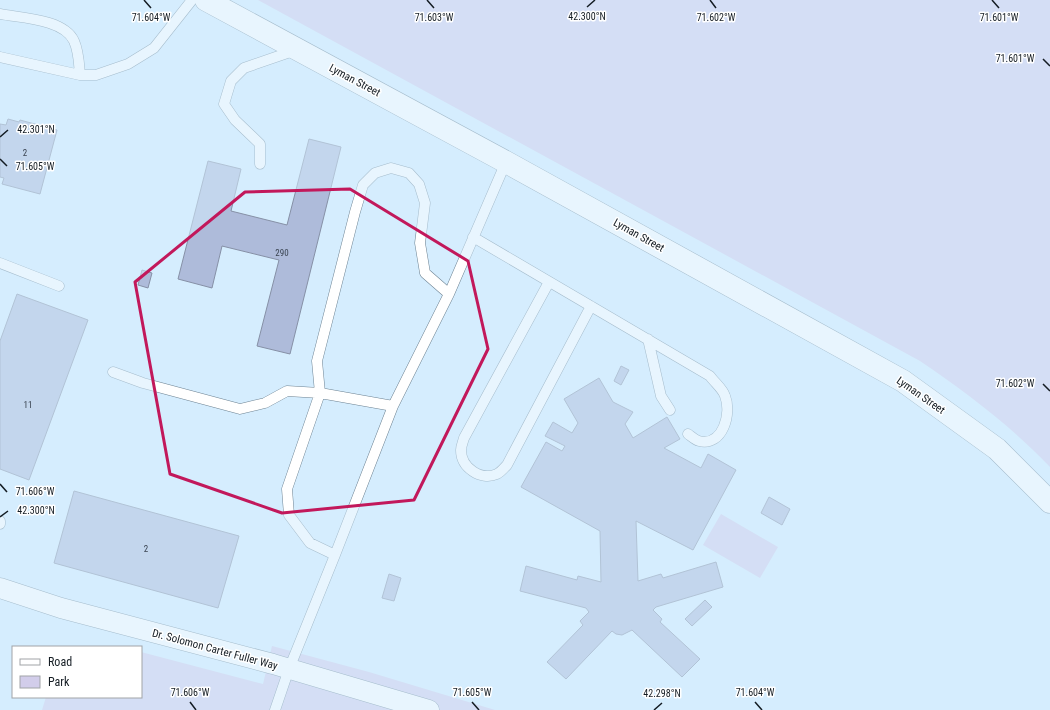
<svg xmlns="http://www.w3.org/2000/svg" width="1050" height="710" font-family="'Roboto Condensed',sans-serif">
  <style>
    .green { fill: #d2cdea }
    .building { fill: #aebbda; stroke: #8690a6 }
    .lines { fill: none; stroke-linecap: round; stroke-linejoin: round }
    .service-casing { stroke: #6d8393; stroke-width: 11 }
    .minor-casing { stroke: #6d8393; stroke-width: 21 }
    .tertiary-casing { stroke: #6d8393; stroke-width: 23 }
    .service { stroke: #fff; stroke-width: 10 }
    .minor { stroke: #fff; stroke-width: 20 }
    .tertiary { stroke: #fff; stroke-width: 22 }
    .marked { fill: none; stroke: #c2185b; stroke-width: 3; stroke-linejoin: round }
    .ticks { fill: none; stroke: #141c23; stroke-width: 1.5 }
    .labels { text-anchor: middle; stroke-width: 3; stroke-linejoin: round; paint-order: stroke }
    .number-label { font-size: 9px; fill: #3a4451 }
    .street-label { font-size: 11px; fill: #141c23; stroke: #fff }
    .ticks-label { font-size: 10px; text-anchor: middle; fill: #141c23; stroke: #fff; stroke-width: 3; stroke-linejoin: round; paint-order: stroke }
  </style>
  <rect width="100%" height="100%" fill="#d5edfe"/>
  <path class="green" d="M258,0h792v467c-39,-41 -83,-74 -130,-106z
    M721,514l57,33 -18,31 -57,-33z
    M272,646l97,26 126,38h-453l4,-13h95v-45l122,32z"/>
  <path class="building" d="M8,119l11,3 1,-2 37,10 -17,64 -38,-10 2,-6 -4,-1v-53l6,1z
    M309,139l32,8 -51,207 -33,-8 22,-86 -57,-14 -10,42 -34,-9 30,-118 33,8 -10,42 56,14z
    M142,270l10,3 -4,15 -10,-3z
    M17,294l71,26 -59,160 -29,-11v-128z
    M621,366l8,4 -8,15 -7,-4z
    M599,378l14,24 20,10 -8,12 8,14 34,-21 13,22 -16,9 37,20 7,-14 28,16 -43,80 -57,-29 2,60 23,-7 2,4 53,-16 7,25 -67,20 -3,3 9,9 -2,3 40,37 -18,18 -50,-47 -10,5 -6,-1 -4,-3 -46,48 -19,-17 36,-37 -3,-4 9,-9 -3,-4 -66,-17 6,-25 51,14 1,-4 23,6 -1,-51 -79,-44 25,-45 16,9 3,-5 -20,-10 8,-14 19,11 6,-10 -14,-24z
    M74,491l165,45 -21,72 -164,-45z
    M769,497l21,12 -8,16 -21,-12z
    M389,574l12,4 -7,23 -12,-3z
    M705,600l7,7 -20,19 -7,-7z"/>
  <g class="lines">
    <defs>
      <path id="service" d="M0,14c21,4 64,5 74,27 5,11 5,23 6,34
        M0,57l80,18h16l32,-11 26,-16 38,-48
        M260,164v-20l-25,-24 -11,-16 7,-23 13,-13 52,-18
        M473,237l237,139c4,6 13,13 15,20 7,17 -2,51 -26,45 -4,-1 -8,-5 -11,-7
        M0,263l59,23
        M549,282l-85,156c-1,4 -3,8 -3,12 0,18 20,31 36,24 4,-2 7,-6 10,-9l84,-159
        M648,339l13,57 9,14
        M113,372l30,11 97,26 25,-6 22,-12 33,2 73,13
        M0,521v3
        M335,555l-25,-12 -21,-28 -2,-26 33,-96 -3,-32 38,-149 8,-27 12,-12 16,-5 18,5 10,11 6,19 -5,40 5,30 24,21
        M275,710l14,-41 46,-114 58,-149 56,-112 57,-132"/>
      <path id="minor" d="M0,588l61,20 212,56 156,46"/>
      <path id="tertiary" d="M206,0l300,162 397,219 94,68 53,53"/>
    </defs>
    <use href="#service" class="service-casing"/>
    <use href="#minor" class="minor-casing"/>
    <use href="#tertiary" class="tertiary-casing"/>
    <use href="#service" class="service"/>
    <use href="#minor" class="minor"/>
    <use href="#tertiary" class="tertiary"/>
  </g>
  <path d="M0 0H1050V710H0ZM350,189l118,72 20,88 -74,151 -132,13 -112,-39 -35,-192 110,-90z" fill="#d5edfe" fill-opacity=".55" fill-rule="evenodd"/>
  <path class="marked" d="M350,189l118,72 20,88 -74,151 -132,13 -112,-39 -35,-192 110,-90z"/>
  <path class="ticks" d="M144,0l7,8M427,0l7,8M710,0l6,8M992,0l7,8M587,7l8,-7M1043,59l7,7M0,137l8,-7M0,159l7,7M1043,384l7,7M0,484l7,8M0,517l8,-6M190,702l6,8M472,702l7,8M755,702l7,8M654,710l8,-7"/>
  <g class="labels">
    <g class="number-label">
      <text x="25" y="156">2</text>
      <text x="282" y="256">290</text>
      <text x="28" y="408">11</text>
      <text x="146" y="552">2</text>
    </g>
    <g class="street-label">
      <text transform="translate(355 80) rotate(28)" y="4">Lyman Street</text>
      <text transform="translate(639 235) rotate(29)" y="4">Lyman Street</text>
      <text transform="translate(921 395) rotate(35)" y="4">Lyman Street</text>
      <text transform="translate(215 649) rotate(15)" y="4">Dr. Solomon Carter Fuller Way</text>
    </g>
  </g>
  <g class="ticks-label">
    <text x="587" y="20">42.300°N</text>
    <text x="716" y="21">71.602°W</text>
    <text x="151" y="21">71.604°W</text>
    <text x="434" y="21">71.603°W</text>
    <text x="999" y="21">71.601°W</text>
    <text x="1015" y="62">71.601°W</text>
    <text x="36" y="133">42.301°N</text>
    <text x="35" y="170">71.605°W</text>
    <text x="1015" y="387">71.602°W</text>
    <text x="35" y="495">71.606°W</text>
    <text x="36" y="514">42.300°N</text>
    <text x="190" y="696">71.606°W</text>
    <text x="472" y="696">71.605°W</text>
    <text x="755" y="696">71.604°W</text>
    <text x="662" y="697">42.298°N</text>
  </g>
  <rect x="12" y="646" width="130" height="52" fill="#ffffff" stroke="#a1a4a7"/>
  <rect x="20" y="659" width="20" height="6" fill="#ffffff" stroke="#a1a4a7"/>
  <text x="48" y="666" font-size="12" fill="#141c23">Road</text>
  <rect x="20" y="676" width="20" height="12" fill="#d2cdea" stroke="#a1a4a7"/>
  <text x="48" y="686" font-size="12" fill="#141c23">Park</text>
</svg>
